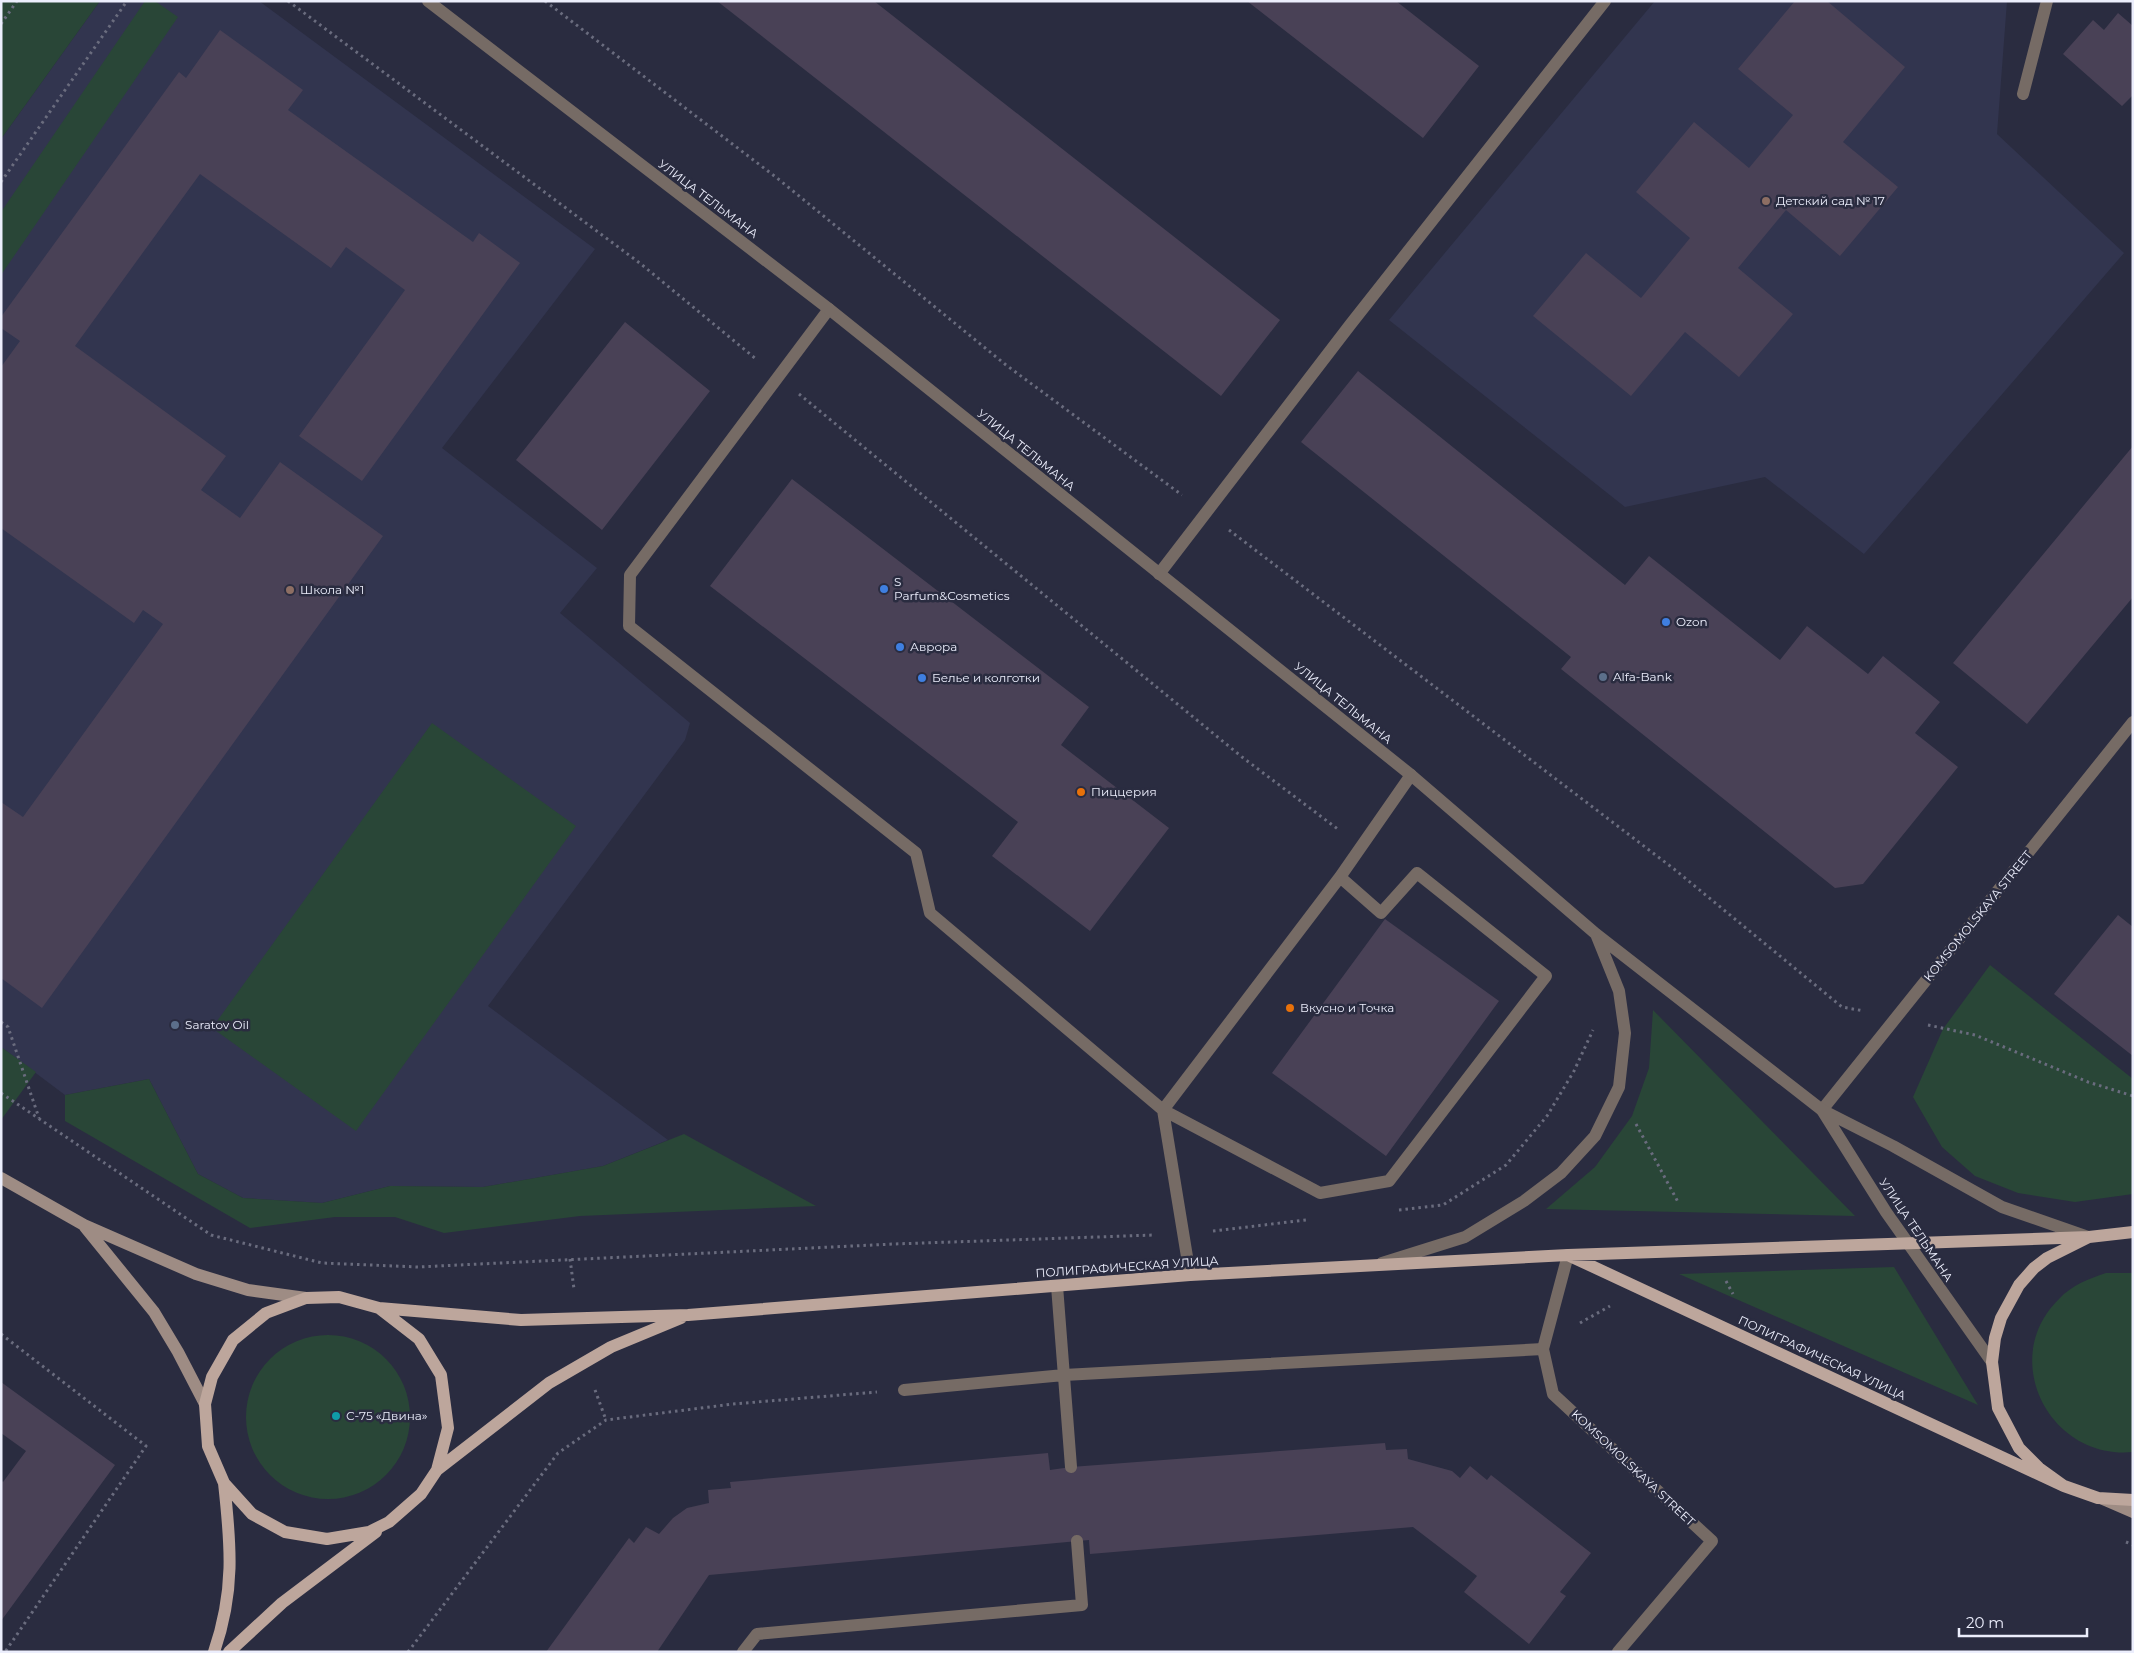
<svg xmlns="http://www.w3.org/2000/svg" width="2134" height="1653" font-family="Montserrat,sans-serif">
  <style>
    .built { fill: #32354f }
    .green { fill: #294637 }
    .building { fill: #494156 }
    .lines { fill: none; stroke-linecap: round; stroke-linejoin: round }
    .path { stroke: #6a6c7e; stroke-width: 3; stroke-dasharray: 2.5 4; stroke-linecap: butt }
    .service { stroke: #766b65; stroke-width: 12 }
    .minor { stroke: #766b65; stroke-width: 12 }
    .tertiary { stroke: #766b65; stroke-width: 12 }
    .secondary { stroke: #9e8c84; stroke-width: 12 }
    .primary { stroke: #bda69c; stroke-width: 12 }
    .education-dot { fill: #8d6e63; stroke: #2a2c40; stroke-width: 2 }
    .shop-dot { fill: #3f7fe0; stroke: #2a2c40; stroke-width: 2 }
    .service-dot { fill: #5c6f8a; stroke: #2a2c40; stroke-width: 2 }
    .food-dot { fill: #e8710a; stroke: #2a2c40; stroke-width: 2 }
    .culture-dot { fill: #0f9aa8; stroke: #2a2c40; stroke-width: 2 }
    .labels { text-anchor: middle; stroke-width: 5; stroke-linejoin: round; paint-order: stroke }
    .street-label { font-size: 12px; fill: #eceefc; stroke: #2a2c40 }
    .poi-label { font-size: 12px; fill: #eceefc; stroke: #2a2c40; text-anchor: start }
  </style>
  <rect width="100%" height="100%" fill="#2a2c40"/>
  <path class="built" d="M100,1h159l336,248 -153,199 155,120 -37,45 130,110 -5,17 -197,266 180,134 -65,26 -120,21 -93,-1 -68,17 -79,-5 -45,-24 -49,-95 -84,16 -64,-48v-908z
    M1655,1h352l-10,133 127,119 -260,301 -99,-77 -140,30 -236,-187z"/>
  <path class="green" d="M1,1h99l-99,138z
    M145,1h10l23,16 -177,258v-63z
    M432,723l144,103 -220,305 -144,-103z
    M1990,965l143,114v115l-58,8 -57,-9 -43,-17 -33,-29 -29,-50 30,-68z
    M1653,1010l202,206 -309,-7 49,-42 37,-51 17,-48z
    M1,1047l35,25 -35,48z
    M149,1079l49,95 45,24 79,5 68,-17 93,1 120,-21 81,-32 132,72 -236,10 -136,17 -49,-16h-60l-85,11 -185,-107v-26z
    M1894,1267l84,138 -299,-131z
    M2106,1273h27v179c-84,8 -135,-94 -74,-153 13,-14 29,-20 47,-26z
    M246 1417a82 82 0 1 1 164 0a82 82 0 1 1-164 0Z"/>
  <path class="building" d="M717,1h157l406,319 -59,76z
    M1247,1h149l83,65 -56,72z
    M1795,1h32l78,66 -62,75 55,45 -58,69 -54,-46 -48,58 55,46 -54,63 -54,-45 -54,64 -98,-80 53,-63 55,45 49,-60 -54,-46 58,-70 55,46 44,-53 -55,-46z
    M2118,13l15,13v69l-11,11 -59,-52 30,-34 11,10z
    M220,30l83,60 -15,20 185,132 6,-9 41,30 -158,218 -63,-45 106,-146 -59,-43 -15,21 -131,-94 -125,172 151,110 -25,34 39,28 40,-56 103,74 -341,472 -41,-30v-176l22,15 140,-193 -20,-14 -9,13 -133,-95v-161l19,-26 -19,-13v-11l178,-245 7,6z
    M625,322l85,69 -108,139 -86,-70z
    M1358,371l267,214 24,-29 131,104 27,-34 61,48 15,-18 57,46 -25,31 43,34 -95,117 -28,4 -274,-219 10,-12 -270,-215z
    M2133,446v151l-106,127 -74,-61z
    M792,479l297,228 -28,38 108,83 -79,103 -98,-75 26,-34 -308,-236z
    M2118,915l15,12v129l-79,-62z
    M1385,919l114,82 -113,155 -114,-83z
    M1,1382l114,83 -114,156v-141l2,2 23,-31 -25,-18z
    M1385,1443l1,7 21,-1 1,10 44,12 8,7 10,-12 17,14 4,-5 100,78 -31,39 6,4 -37,48 -65,-52 13,-16 -64,-49 -323,27 -1,-14 -380,35 -52,77h-111l83,-114 5,5 12,-16 13,7 14,-16 14,-10 22,-5 -1,-13 23,-2 -1,-6 318,-29 2,17 21,-3z"/>
  <g class="lines">
    <path class="path" d="M288,1l353,263 115,95
      M545,1l232,177 229,187 176,130
      M1,24l16,-23
      M1,182l126,-181
      M799,394l443,363 97,73
      M1229,530l445,339 168,138 22,4
      M1,1022l7,5 31,91
      M1928,1025l47,10 113,47 45,14
      M1,1093l210,142 111,28 96,4 476,-23 260,-9
      M1636,1124l42,78
      M1399,1210l44,-5 63,-40 41,-49 27,-45 19,-41
      M1213,1231l93,-11
      M570,1259l4,30
      M1726,1281l7,13
      M1580,1323l30,-17
      M1,1334l145,112 -141,206
      M595,1390l11,30
      M2126,1542l7,3
      M408,1652l150,-199 48,-33 127,-16 144,-12"/>
    <path class="service" d="M2023,94l24,-93
      M829,309l-199,266 -1,51 287,227 14,60 233,197 27,165
      M1159,574l191,-249 255,-324
      M1340,877l41,36 36,-40 129,103 -157,205 -69,12 -157,-83 177,-233 71,-102
      M1057,1286l14,181
      M904,1390l160,-15 479,-26
      M743,1652l14,-18 325,-29 -5,-64"/>
    <path class="minor" d="M1822,1110l311,-388
      M1568,1255l-25,94 10,45 159,147 -94,111"/>
    <path class="tertiary" d="M428,1l401,308 582,466 185,159 226,176 71,36 109,61 86,30
      M1822,1110l64,102 106,150
      M1382,1263l83,-26 59,-36 37,-28 34,-37 24,-49 6,-54 -6,-42 -23,-57"/>
    <path class="secondary" d="M1,1178l83,47 112,49 52,16 58,8
      M85,1227l69,85 24,40 27,52
      M2103,1499l30,13"/>
    <path class="primary" d="M2133,1232l-44,5 -42,21 -13,10 -15,17 -18,33 -6,20 -3,24 6,46 21,40 20,20 25,18 34,12 35,2
      M1570,1256l494,230
      M379,1308l142,12 167,-5 502,-40 378,-20 521,-18
      M437,1470l11,-42 -7,-53 -22,-36 -40,-31 -40,-11 -33,1 -40,15 -33,27 -21,37 -7,27 3,42 16,37 28,31 33,18 42,7 42,-7 20,-10 32,-28 16,-24 112,-87 62,-36 70,-29
      M214,1652c21,-61 17,-106 10,-169
      M229,1652l53,-49 94,-71"/>
  </g>
  <g class="education-dot">
    <circle cx="1766" cy="201" r="5"/>
    <circle cx="290" cy="590" r="5"/>
  </g>
  <g class="shop-dot">
    <circle cx="884" cy="589" r="5"/>
    <circle cx="1666" cy="622" r="5"/>
    <circle cx="900" cy="647" r="5"/>
    <circle cx="922" cy="678" r="5"/>
  </g>
  <g class="service-dot">
    <circle cx="1603" cy="677" r="5"/>
    <circle cx="175" cy="1025" r="5"/>
  </g>
  <g class="food-dot">
    <circle cx="1081" cy="792" r="5"/>
    <circle cx="1290" cy="1008" r="5"/>
  </g>
  <circle class="culture-dot" cx="336" cy="1416" r="5"/>
  <g class="labels">
    <g class="street-label">
      <text transform="translate(708 199) rotate(37)" y="4">УЛИЦА ТЕЛЬМАНА</text>
      <text transform="translate(1026 450) rotate(39)" y="4">УЛИЦА ТЕЛЬМАНА</text>
      <text transform="translate(1343 703) rotate(39)" y="4">УЛИЦА ТЕЛЬМАНА</text>
      <text transform="translate(1978 916) rotate(-51)" y="4">KOMSOMOLSKAYA STREET</text>
      <text transform="translate(1916 1230) rotate(56)" y="4">УЛИЦА ТЕЛЬМАНА</text>
      <text transform="translate(1127 1267) rotate(-4)" y="4">ПОЛИГРАФИЧЕСКАЯ УЛИЦА</text>
      <text transform="translate(1822 1358) rotate(25)" y="4">ПОЛИГРАФИЧЕСКАЯ УЛИЦА</text>
      <text transform="translate(1633 1468) rotate(43)" y="4">KOMSOMOLSKAYA STREET</text>
    </g>
    <g class="poi-label">
      <text x="1776" y="205">Детский сад № 17</text>
      <text x="894" y="586">S<tspan x="894" dy="14">Parfum&amp;Cosmetics</tspan></text>
      <text x="300" y="594">Школа №1</text>
      <text x="1676" y="626">Ozon</text>
      <text x="910" y="651">Аврора</text>
      <text x="1613" y="681">Alfa-Bank</text>
      <text x="932" y="682">Белье и колготки</text>
      <text x="1091" y="796">Пиццерия</text>
      <text x="1300" y="1012">Вкусно и Точка</text>
      <text x="185" y="1029">Saratov Oil</text>
      <text x="346" y="1420">С-75 «Двина»</text>
    </g>
  </g>
  <rect width="2134" height="1653" fill="none" stroke="#eceefc" stroke-width="5"/>
  <path d="M1959 1628v8h128v-8" fill="none" stroke="#eceefc" stroke-width="2.5"/>
  <text x="1966" y="1628" font-size="15" fill="#eceefc" stroke="#2a2c40" stroke-width="4" paint-order="stroke">20 m</text>
</svg>
